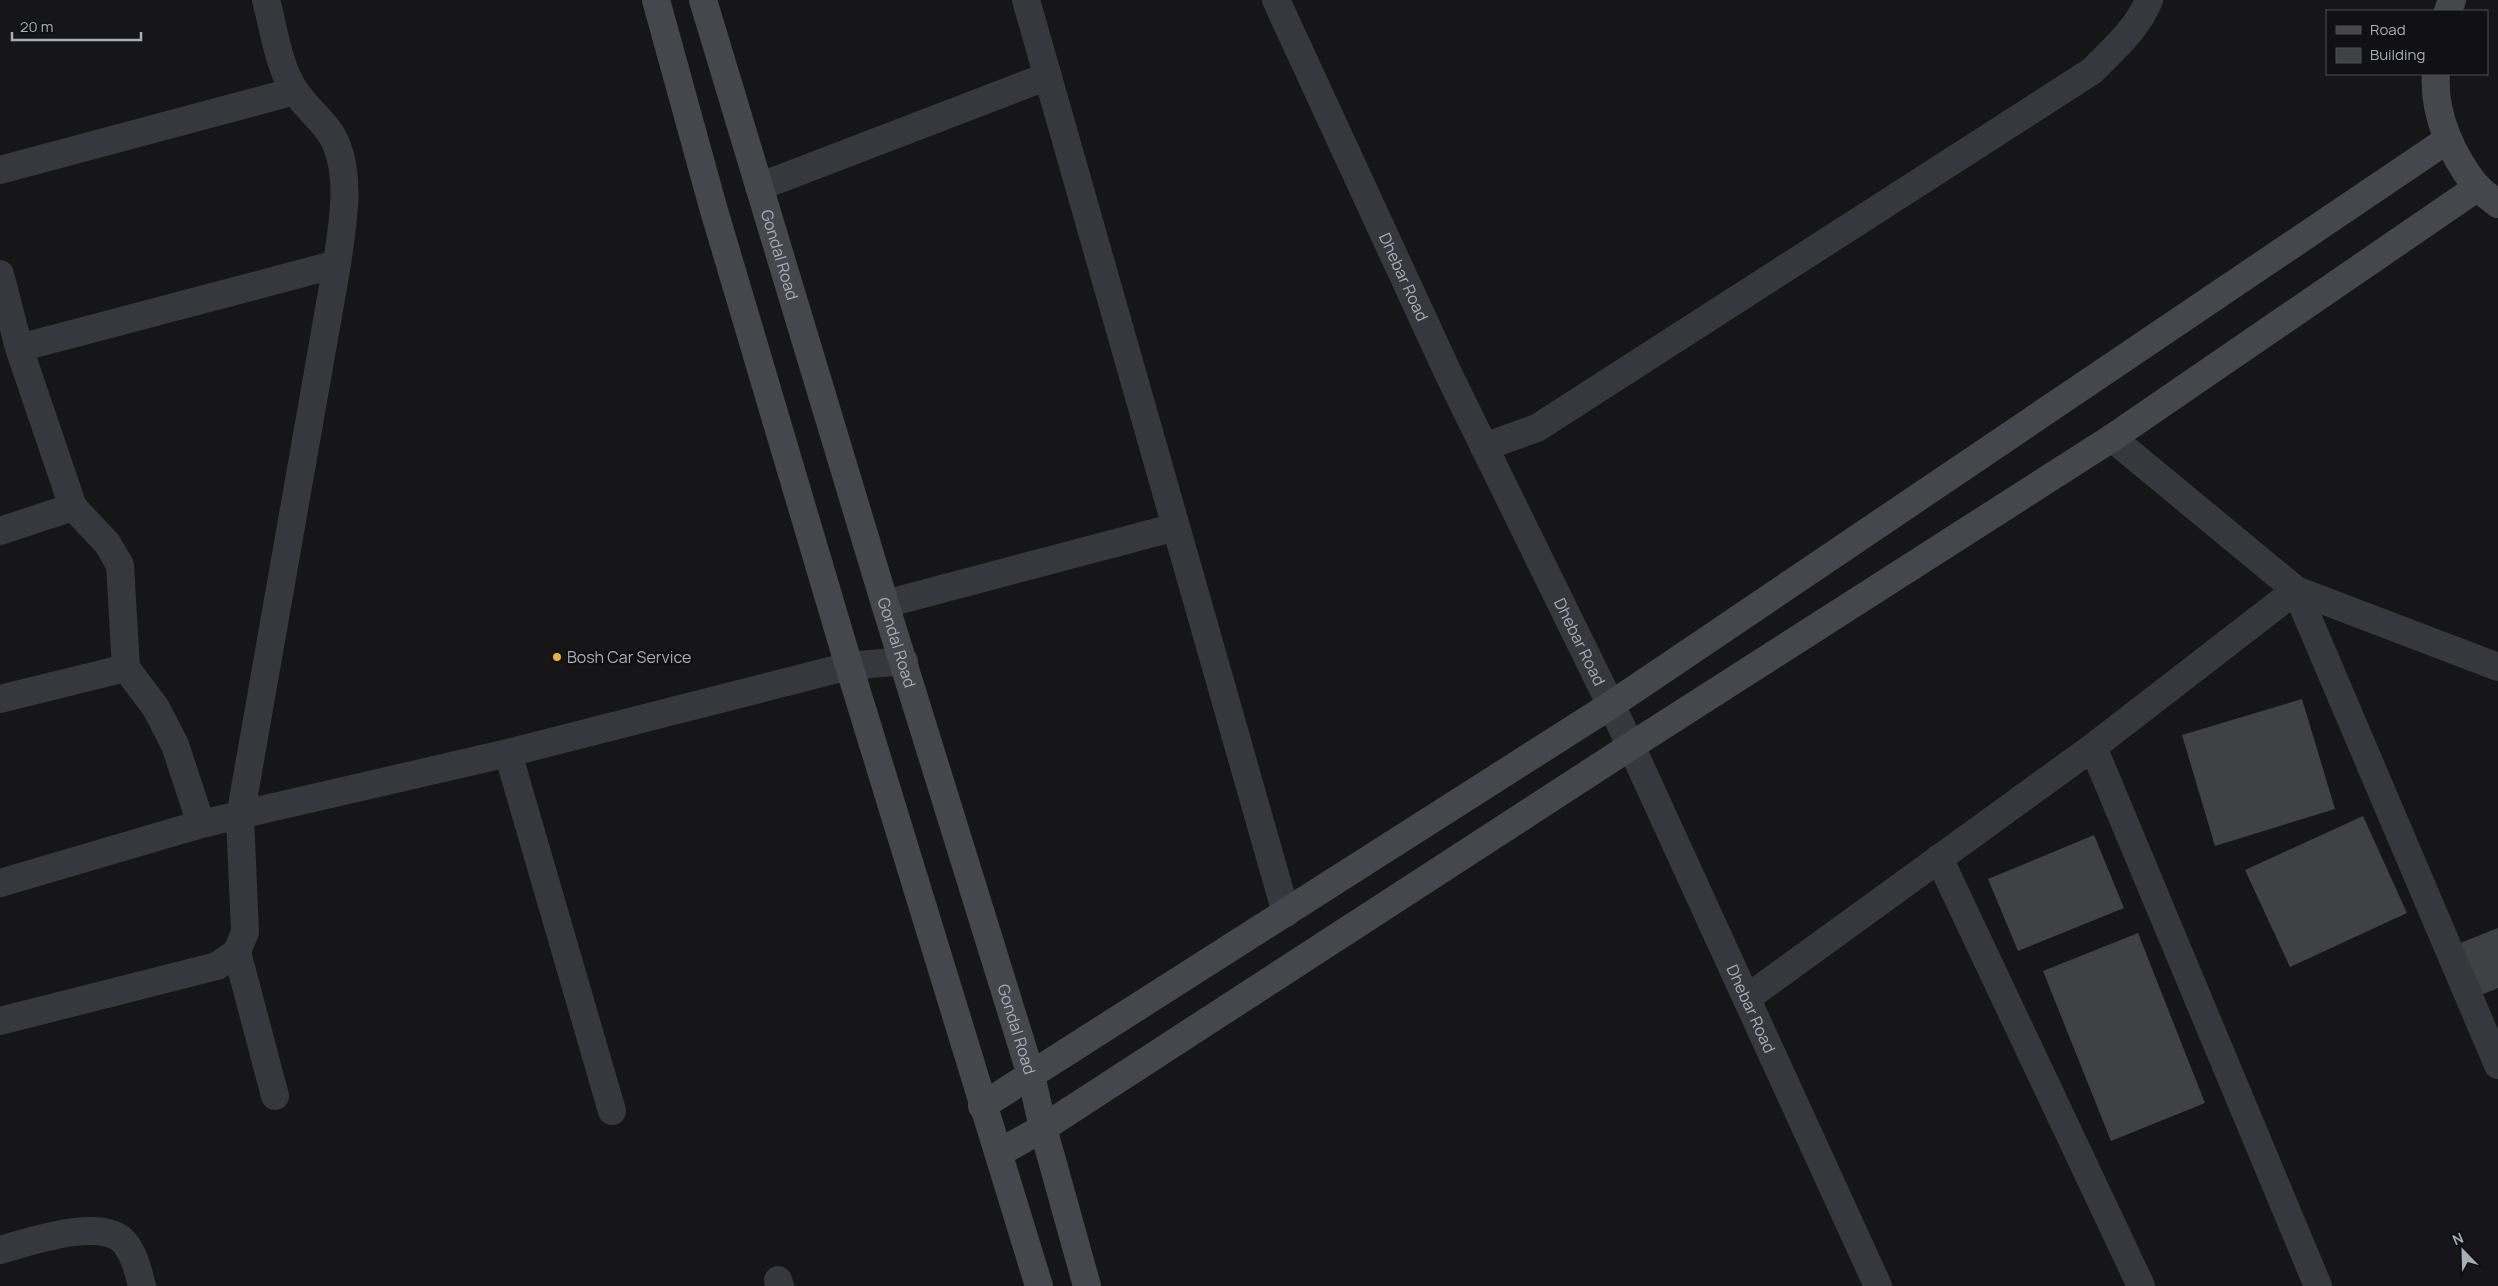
<svg xmlns="http://www.w3.org/2000/svg" width="2498" height="1286" font-family="Manrope,sans-serif">
  <style>
    .building { fill: #404145 }
    .lines { fill: none; stroke-linecap: round; stroke-linejoin: round }
    .minor { stroke: #37383d; stroke-width: 28 }
    .tertiary { stroke: #37383d; stroke-width: 28 }
    .secondary { stroke: #45474d; stroke-width: 28 }
    .poi-dot { fill: #f2b134; stroke: #111113; stroke-width: 2 }
    .labels { text-anchor: middle; stroke-width: 5; stroke-linejoin: round; paint-order: stroke }
    .street-label { font-size: 16px; fill: #a8adb8; stroke: #111113 }
    .poi-label { font-size: 16px; fill: #a8adb8; stroke: #111113; text-anchor: start }
  </style>
  <rect width="100%" height="100%" fill="#161618"/>
  <path class="building" d="M2302,699l33,110 -120,37 -33,-111z
    M2363,816l44,97 -117,54 -45,-97z
    M2094,835l30,73 -106,43 -30,-72z
    M2498,928v60l-17,7 -21,-52z
    M2138,933l67,170 -94,38 -68,-170z"/>
  <g class="lines">
    <path class="minor" d="M1026,0l260,913
      M0,170l295,-79
      M759,187l289,-111
      M0,274l19,74 54,159 -73,24
      M19,348l318,-84
      M2112,438l184,152 202,77
      M1484,447l53,-19 555,-357c21,-21 46,-43 57,-71
      M885,604l291,-77
      M126,668l30,40 19,37 26,79
      M0,699l126,-31 -6,-103 -13,-22 -34,-36
      M2093,747l225,539
      M508,753l104,358
      M1939,858l202,428
      M0,883l201,-59 307,-71 341,-87 55,-5
      M237,952l38,144
      M1747,998l346,-251 203,-157 202,475
      M0,1021l217,-55 20,-14 8,-20 -5,-115 97,-553c5,-38 14,-81 0,-118 -9,-23 -29,-35 -42,-55 -17,-25 -21,-62 -29,-91
      M0,1250c29,-8 103,-34 125,-7 10,13 13,28 17,43
      M778,1280l2,6"/>
    <path class="tertiary" id="s1" d="M1276,0l173,375 182,371 247,540"/>
    <g class="secondary">
      <path d="M656,0l57,207 136,459 190,620"/>
      <path id="s2" d="M703,0l182,604 146,471 12,53 44,158"/>
      <path d="M2448,11l4,-11"/>
      <path d="M2436,74c-3,40 16,82 41,113 6,6 14,11 21,17"/>
      <path d="M982,1106l629,-401 836,-565"/>
      <path d="M999,1153l44,-25 588,-382 481,-308 366,-251"/>
    </g>
  </g>
  <circle class="poi-dot" cx="557" cy="657" r="5"/>
  <g class="labels">
    <g class="street-label">
      <text dy="6" stroke="none"><textPath href="#s2" startOffset="266">Gondal Road</textPath></text>
      <text dy="6" stroke="none"><textPath href="#s1" startOffset="305">Dhebar Road</textPath></text>
      <text dy="6" stroke="none"><textPath href="#s2" startOffset="671">Gondal Road</textPath></text>
      <text dy="6" stroke="none"><textPath href="#s1" startOffset="710">Dhebar Road</textPath></text>
      <text dy="6" stroke="none"><textPath href="#s1" startOffset="1115">Dhebar Road</textPath></text>
      <text dy="6" stroke="none"><textPath href="#s2" startOffset="1076">Gondal Road</textPath></text>
    </g>
    <g class="poi-label">
      <text x="567" y="663">Bosh Car Service</text>
    </g>
  </g>
  <rect x="2326" y="10" width="162" height="65" fill="#111113" stroke="#4d4f55"/>
  <rect x="2336" y="26" width="25" height="8" fill="#45474d" stroke="#4d4f55"/>
  <text x="2370" y="35" font-size="15" fill="#a8adb8">Road</text>
  <rect x="2336" y="48" width="25" height="15" fill="#404145" stroke="#4d4f55"/>
  <text x="2370" y="60" font-size="15" fill="#a8adb8">Building</text>
  <g transform="translate(2463 1251) rotate(337)" stroke="#111113" stroke-width="4" paint-order="stroke">
  <path d="M0-4L9 19L0 12L-9 19Z" fill="#a8adb8"/>
  <text y="-8" font-size="14" font-weight="bold" text-anchor="middle" fill="#a8adb8">N</text>
  </g>
  <path d="M12 32v8h129v-8" fill="none" stroke="#a8adb8" stroke-width="2.5"/>
  <text x="20" y="32" font-size="15" fill="#a8adb8" stroke="#111113" stroke-width="4" paint-order="stroke">20 m</text>
</svg>
